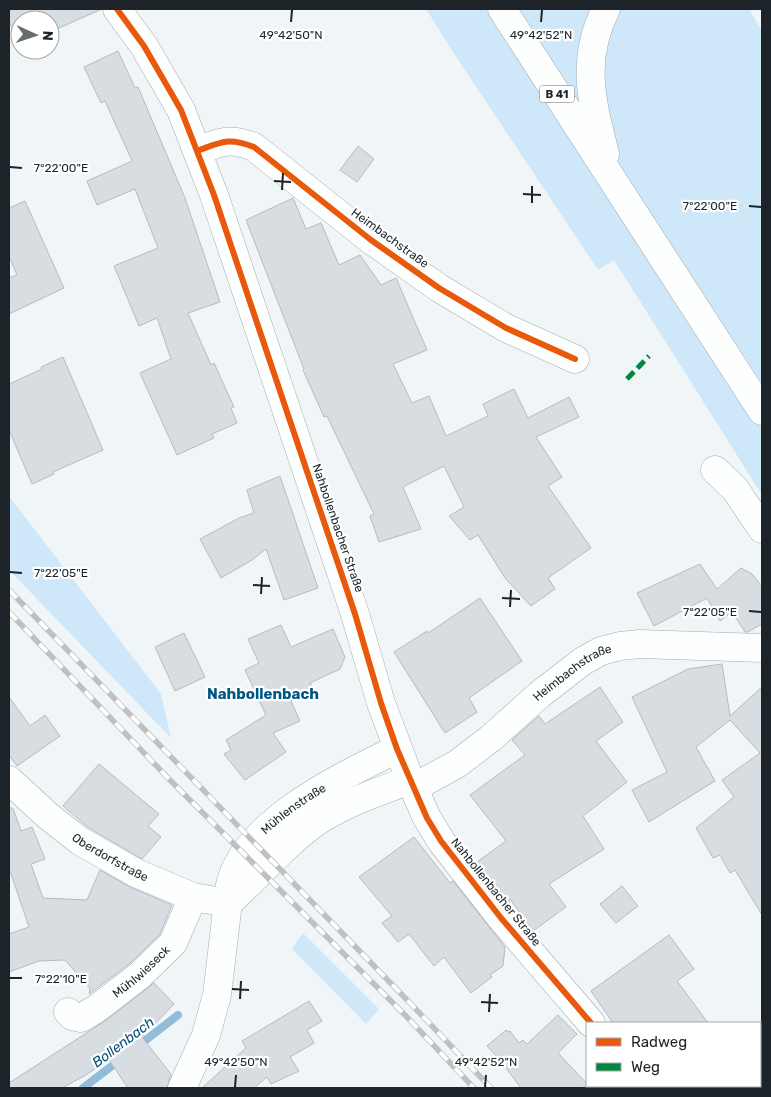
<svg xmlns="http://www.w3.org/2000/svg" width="771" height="1097" font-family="Rubik,sans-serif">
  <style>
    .green { fill: #cee8fa }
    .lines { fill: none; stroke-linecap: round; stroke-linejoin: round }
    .stream { stroke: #92bcd8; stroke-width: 8 }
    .building { fill: #d7dde1; stroke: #b6bbbf }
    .minor-casing { stroke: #a5abaf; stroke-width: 29 }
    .tertiary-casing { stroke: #a5abaf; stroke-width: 29 }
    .primary-casing { stroke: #a5abaf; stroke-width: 29 }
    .minor { stroke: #fdfefe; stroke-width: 28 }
    .tertiary { stroke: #fdfefe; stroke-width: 28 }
    .primary { stroke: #fdfefe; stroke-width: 28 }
    .rail-casing { stroke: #bfc0c1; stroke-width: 5.5 }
    .rail { stroke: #fff; stroke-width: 4; stroke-dasharray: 11; stroke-linecap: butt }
    .quiet { stroke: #00873e; stroke-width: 5; stroke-dasharray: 10 5; stroke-linecap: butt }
    .cycleway-casing { stroke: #fff; stroke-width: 9 }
    .cycleway { stroke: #e8590c; stroke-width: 6 }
    .ticks { fill: none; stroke: #1c2429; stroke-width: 2 }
    .labels { text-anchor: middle; stroke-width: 4.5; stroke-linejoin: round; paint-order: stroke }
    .shield { fill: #fff; stroke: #606669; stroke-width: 1 }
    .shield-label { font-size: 11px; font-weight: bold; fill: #1c2429 }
    .street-label { font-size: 12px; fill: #1c2429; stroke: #fff }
    .water-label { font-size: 14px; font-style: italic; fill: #034f76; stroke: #fff }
    .quarter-label { font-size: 15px; font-weight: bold; fill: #005682; stroke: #fff }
    .ticks-label { font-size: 12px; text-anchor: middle; fill: #1c2429; stroke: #fff; stroke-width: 4.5; stroke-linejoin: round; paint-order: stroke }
  </style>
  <rect width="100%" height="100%" fill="#f0f5f8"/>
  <path class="green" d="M426,9h323l13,22v464l-148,-235 -16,10 -145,-218z
    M9,496l152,198 10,44 -162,-168z
    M303,933l76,76 -13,15 -74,-75z"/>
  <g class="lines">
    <path class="stream" d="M138,1046l40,-31
      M83,1088l38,-29"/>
  </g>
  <path class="building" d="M9,9h93l-52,23v-12h-30v24l-11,-23z
    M118,51l17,37 3,-1 47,111 35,104 -32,11 23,52 3,-2 20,44 -3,1 6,15 -25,11 2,4 -37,17 -37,-82 31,-14 -14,-41 -18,8 -25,-60 44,-18 -23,-59 -38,16 -10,-24 45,-20 -27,-60 -4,2 -17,-36z
    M358,146l16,13 -17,23 -17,-12z
    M293,198l13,31 15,-6 18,42 21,-10 21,30 15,-7 31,72 -34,14 19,39 17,-7 17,40 42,-20 -5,-12 31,-15 14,29 41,-21 10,20 -43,20 26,40 -14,9 43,62 -43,30 7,11 -24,17 -26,-28 -27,-43 -8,5 -21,-24 15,-9 -20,-41 -41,21 18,42 -42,13 -9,-26 4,-2 -47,-98 -3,1 -21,-47 1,-1 -58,-149z
    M25,201l39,87 -55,26v-36l8,-3 -8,-19v-48z
    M63,357l40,93 -50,22 1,2 -22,10 -23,-54v-46l33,-15 -1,-2z
    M280,476l38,112 -34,12 -18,-51 -14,11 -31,18 -21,-39 39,-21 15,-5 -7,-23z
    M700,564l17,25 24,-21 11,6 10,12v38l-14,8h-3l-13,-20 -12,9 -13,-23 -53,28 -17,-33z
    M480,598l42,63 -53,37 8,14 -32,21 -51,-81 33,-21 1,2z
    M281,625l10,22 42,-18 12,28 -5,12 -30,14 4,7 -23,11 9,20 -27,12 13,19 -41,28 -21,-26 7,-4 -5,-10 40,-25 -21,-45 14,-7 -11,-24z
    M184,633l21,44 -30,14 -20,-44z
    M722,664l8,52 32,-29v228l-27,-45 -5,3 -10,-18 -7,3 -17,-30 38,-31 -12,-17 38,-27 -30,-33 -34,27 19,34 -66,41 -17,-32 35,-18 -35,-75 56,-28z
    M600,687l23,35 -27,19 31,41 -44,34 21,33 -55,35 17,23 -33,24 -23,-32 -1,4 -32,-41 29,-21 -36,-46 55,-40 -13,-15 27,-24 6,8z
    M9,697l21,29 15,-11 15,21 -43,30 -8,-11z
    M99,764l60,50 -11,12 13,11 -19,22 -53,-31 -26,-22z
    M9,808h4l8,23 11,-4 13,32 -14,5 12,34 44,2 13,-30 30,17 42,18 -12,29 -31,30 -40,30 1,-6 -25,-28 -26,1 -30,11v-38l20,-7 -19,-56h-1z
    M414,837l36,46 3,-2 52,66 -2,19 -13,9 2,2 -21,16 -27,-36 -10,9 -25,-32 -11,8 -16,-19 10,-7 -33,-39z
    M622,886l16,20 -22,17 -16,-19z
    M669,935l25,34 -17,12 31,42h-95l-22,-32z
    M154,983l20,21 -32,33 29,37 -4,14h-39l-19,-28 -25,16 -22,12h-53v-5l96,-62z
    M309,1001l13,20 -15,9 7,13 -24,14 9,14 -28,13 -4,-7 -13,11h-52l44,-40 -4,-7z
    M558,1015l19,19 -19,19 33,35h-70l-21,-28 -13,-14 19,-16 2,2 2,-1 9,12 4,-3 4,4z"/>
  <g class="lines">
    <defs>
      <g id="minor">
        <path d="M197,151c25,-9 31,-14 57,-4l117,93 68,48 67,40 69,31"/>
        <path d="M715,470l20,19 27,40"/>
        <path id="s1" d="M9,780l39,36 32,25 56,32 57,24 35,6"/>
        <path d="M410,780l17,38 14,23 60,77 90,105"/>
        <path id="s2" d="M413,788l44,-24 34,-26 48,-43 44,-34 18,-10 19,-5 20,-2 122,4"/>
        <path id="s3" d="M68,1012l4,4 9,2 15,-9 43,-33 34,-33 20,-46"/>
        <path d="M650,1086l2,2"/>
      </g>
      <g id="tertiary">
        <path d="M117,9l27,37 37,64 33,85 141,419 26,89 29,77c-30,11 -65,23 -91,40 -34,23 -60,56 -91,83"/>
        <path id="s4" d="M182,1088l24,-53 11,-40 13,-110c15,-64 113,-109 167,-136"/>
      </g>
      <path id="primary" d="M502,9l260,402
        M605,154c-13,-52 -25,-94 1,-145"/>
    </defs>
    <use href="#minor" class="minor-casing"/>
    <use href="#tertiary" class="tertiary-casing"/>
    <use href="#primary" class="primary-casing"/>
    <use href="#minor" class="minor"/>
    <use href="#tertiary" class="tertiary"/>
    <use href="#primary" class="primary"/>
    <defs>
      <path id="rail" d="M9,590l403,415 79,83
        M9,612l160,167 237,237 68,72"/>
    </defs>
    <use href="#rail" class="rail-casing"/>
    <use href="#rail" class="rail"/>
    <path class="quiet" d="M627,379l22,-23"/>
    <defs>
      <path id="cycleway" d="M117,9l27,37 37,64 33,85 141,419 26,89 16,46 30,69 14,23 60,77 90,105
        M197,151c25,-9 31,-14 57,-4l117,93 68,48 67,40 69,31"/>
    </defs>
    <use href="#cycleway" class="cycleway-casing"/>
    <use href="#cycleway" class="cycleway"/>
  </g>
  <path class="ticks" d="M291,22l1,-12M541,22l1,-12M10,167l12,1M274,181l17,1M282,190l1,-17M523,194l18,1M532,203v-17M749,206l12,1M10,572l12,1M253,585l17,1M261,594l1,-17M502,598l18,1M510,607l1,-17M749,611l12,1M10,978h12M232,989l17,1M240,999l1,-18M481,1002l17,1M489,1012l1,-18M235,1087l1,-12M485,1087l1,-12"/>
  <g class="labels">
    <rect class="shield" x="539.5" y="85.5" width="35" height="17" rx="4"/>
    <g class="shield-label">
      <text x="557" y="98">B 41</text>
    </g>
    <g class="street-label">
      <text transform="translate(390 238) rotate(36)" y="4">Heimbachstraße</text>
      <text transform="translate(338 528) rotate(71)" y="4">Nahbollenbacher Straße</text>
      <text dy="4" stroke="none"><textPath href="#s2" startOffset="198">Heimbachstraße</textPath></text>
      <text dy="4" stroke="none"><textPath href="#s4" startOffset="312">Mühlenstraße</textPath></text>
      <text dy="4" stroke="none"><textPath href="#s1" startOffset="128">Oberdorfstraße</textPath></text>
      <text transform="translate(496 892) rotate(51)" y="4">Nahbollenbacher Straße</text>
      <text dy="4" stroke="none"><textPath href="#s3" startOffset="91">Mühlwieseck</textPath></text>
    </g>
    <g class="water-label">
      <text transform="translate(123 1042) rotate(-37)" y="5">Bollenbach</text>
    </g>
    <g class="quarter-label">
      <text x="263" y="699">Nahbollenbach</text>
    </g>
  </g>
  <g class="ticks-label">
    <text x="291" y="39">49°42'50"N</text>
    <text x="541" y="39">49°42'52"N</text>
    <text x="61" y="172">7°22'00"E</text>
    <text x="710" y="210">7°22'00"E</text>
    <text x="61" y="577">7°22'05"E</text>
    <text x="710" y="616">7°22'05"E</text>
    <text x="61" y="983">7°22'10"E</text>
    <text x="236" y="1066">49°42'50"N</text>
    <text x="486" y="1066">49°42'52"N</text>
  </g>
  <rect width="771" height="1097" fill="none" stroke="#1c2429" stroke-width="20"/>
  <rect x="586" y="1022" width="175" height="65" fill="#ffffff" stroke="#a4a7a9"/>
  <rect x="596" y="1038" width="25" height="8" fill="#e8590c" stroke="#a4a7a9"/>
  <text x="631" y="1047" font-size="15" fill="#1c2429">Radweg</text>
  <rect x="596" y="1063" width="25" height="8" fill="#00873e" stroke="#a4a7a9"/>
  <text x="631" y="1072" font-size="15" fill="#1c2429">Weg</text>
  <g transform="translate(35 35) rotate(93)"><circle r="24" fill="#ffffff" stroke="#a4a7a9"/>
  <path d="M0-4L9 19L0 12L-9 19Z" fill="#666d71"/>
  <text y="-8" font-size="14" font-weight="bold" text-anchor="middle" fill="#1c2429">N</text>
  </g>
</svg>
